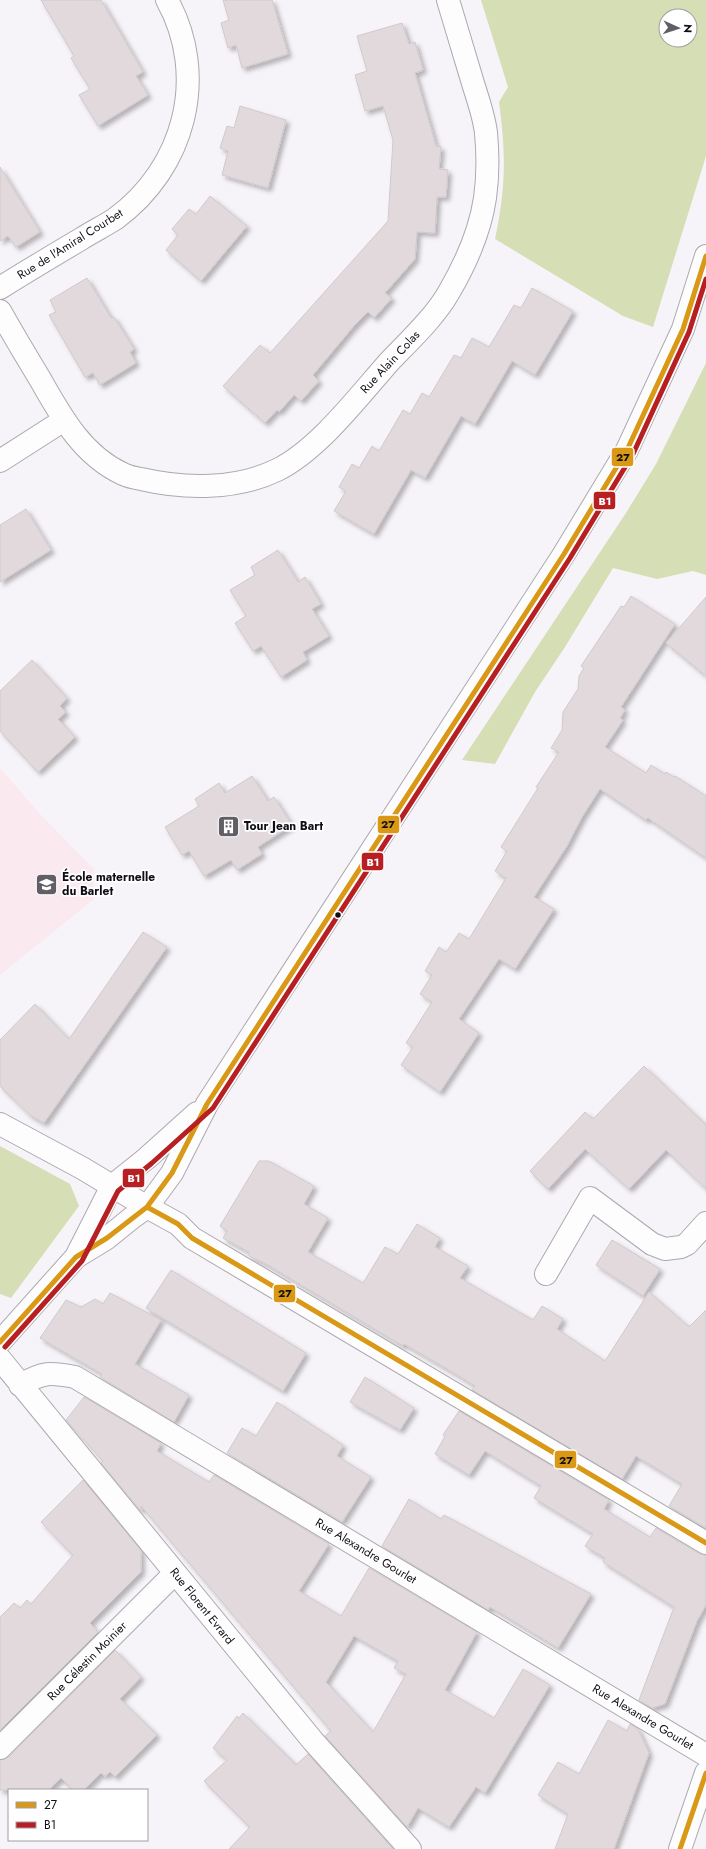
<svg xmlns="http://www.w3.org/2000/svg" width="706" height="1849" font-family="Jost,sans-serif">
  <style>
    .education { fill: #faeaef }
    .green { fill: #d5deb4; fill-rule: evenodd }
    .building { fill: #e2d9dc; stroke: #d1c9ca; fill-rule: evenodd; filter: url(#shadow) }
    .lines { fill: none; stroke-linecap: round; stroke-linejoin: round }
    .minor-casing { stroke: #aca9af; stroke-width: 24 }
    .tertiary-casing { stroke: #aca9af; stroke-width: 24 }
    .minor { stroke: #fefdfe; stroke-width: 22 }
    .tertiary { stroke: #fefdfe; stroke-width: 22 }
    .bus-1-casing { stroke: #fff; stroke-width: 8 }
    .bus-2-casing { stroke: #fff; stroke-width: 8 }
    .bus-1 { stroke: #d99815; stroke-width: 5 }
    .bus-2 { stroke: #b71f22; stroke-width: 5 }
    .bus-dot { fill: #120d16; stroke: #fff; stroke-width: 1.5 }
    .labels { text-anchor: middle; stroke-width: 3.5; stroke-linejoin: round; paint-order: stroke }
    .street-label { font-size: 12px; fill: #120d16; stroke: #fff }
    .poi-label { font-size: 12px; font-weight: bold; fill: #120d16; stroke: #fff; text-anchor: start }
    .line-badge { stroke: #fff; stroke-width: 1.5 }
    .badge-label { font-size: 11px; text-anchor: middle; font-weight: bold; fill: #fff }
    .pale-badge-label { font-size: 11px; text-anchor: middle; font-weight: bold; fill: #111 }
  </style>
  <defs>
    <filter id="shadow"><feDropShadow dx="3.5" dy="3.5" stdDeviation="2" flood-color="#0004"/></filter>
  </defs>
  <rect width="100%" height="100%" fill="#f7f4f9"/>
  <path class="education" d="M0,768l40,46 54,55 -1,31 -93,75z"/>
  <path class="green" d="M481,0h225v156l-53,171 -30,-11 -128,-77c11,-51 11,-85 4,-137l9,-15zM666,16h24v24h-24z
    M706,363v212l-13,-4 -36,8 -44,-11 -48,79 -30,45 -40,72 -33,-4 164,-247 30,-49z
    M0,1146l70,38 9,22 -68,92 -11,-4z"/>
  <path class="building" d="M41,0h60l42,72 -7,4 12,19 -50,31 -19,-31 11,-6 -19,-31 3,-2z
    M223,0h49l16,54 -46,14 -6,-23 -8,3 -7,-25 8,-3z
    M402,23l7,21 6,-2 8,28 -8,3 21,73 5,1 -2,22 9,1 -2,27h-9l-2,36 -18,-1 -2,27 -30,34 7,5 -18,20 -6,-6 -15,15 -40,48 6,6 -18,20 -7,-6 -15,17 -2,-2 -12,13 -42,-37 37,-41 10,8 118,-132 5,-81 -10,-34 -18,5 -10,-36 12,-4 -10,-35z
    M240,106l46,14 -18,68 -46,-13 6,-24 -8,-3 7,-22 7,2z
    M0,167l40,65 -24,15 -8,-11 -8,5z
    M210,196l37,30 -46,55 -35,-31 12,-15 -6,-6 17,-20 7,5z
    M87,278l24,40 3,-1 20,32 -4,3 6,11 -36,22 -7,-12 -8,4 -36,-62 7,-3 -6,-12z
    M532,288l41,23 -38,64 -23,-14 -37,63 -14,-8 -36,62 -14,-8 -37,64 -40,-23 12,-20 -7,-4 13,-23 7,4 13,-22 7,5 24,-41 7,4 12,-21 7,4 25,-42 7,3 11,-20 17,9 25,-42 7,3z
    M26,509l25,41 -51,32v-57z
    M278,550l20,32 7,-5 16,27 -9,5 17,27 -26,16 4,8 -26,17 -20,-31 -8,5 -18,-28 11,-7 -16,-26 25,-15 -4,-8z
    M631,596l44,28 -54,83 4,3 -5,8 3,2 -18,27 41,26 5,-8 14,9 1,-2 8,5 1,-1 31,20v62l-58,-40 -2,2 -46,-31 -18,28 -15,29 -33,51 20,12 -39,60 -16,-10 -40,60 20,14 -39,59 -39,-27 12,-18 -7,-4 26,-41 -12,-8 12,-19 -7,-4 14,-24 7,5 13,-19 10,6 37,-61 -11,-7 12,-20 -6,-4 37,-59 -2,-1 23,-35 -8,-4 11,-18 1,-18 15,-23 1,-13 5,-8 -3,-2 40,-60 3,1z
    M706,597v79l-40,-33z
    M32,660l35,38 -7,8 6,6 -8,7 17,18 -37,35 -38,-41v-40z
    M252,776l16,25 6,-4 18,28 -34,22 4,7 -25,16 -6,-10 -27,16 -15,-25 -7,4 -17,-28 34,-21 -4,-7 24,-16 6,10z
    M143,932l24,15 -123,176 -14,-8 -30,-29v-46l35,-36 34,35z
    M644,1066l62,59v64l-40,-39 -37,39 -44,-40 -37,40 -18,-18 55,-59 8,7z
    M259,1161h10l45,25 -10,18 24,14 -20,34 55,31 22,-36 13,7 19,-30 23,14 -5,9 33,19 -8,12 73,42 9,-14 21,13 -6,10 48,32 44,-69 40,35 17,-17v218l-37,-22 13,-22 -46,-28 -14,23 -150,-89 3,-4 -21,-13 -50,-29 -1,2 -137,-82 -17,-8v-4l-26,-14 4,-7 -7,-5z
    M612,1240l48,29 -17,27 -47,-31z
    M171,1270l135,83 -23,38 -137,-83z
    M110,1293l51,27 -26,44 54,31 -15,27 -74,-45 2,-3 -62,-36 26,-38 15,7 14,-8 8,5z
    M365,1377l49,31 -14,22 -50,-28z
    M84,1397l77,46 -4,8 52,31 5,-7 115,69 -30,47 42,25 28,-48 108,64 -32,58 49,28 29,-49 27,16 -65,108 -9,-6 -27,40 -31,-19 -11,19 -82,-91 6,-5 -190,-225v5l-40,-48 2,-2 -37,-41zM354,1636l44,25 -4,7 12,6 -33,58 -47,-50z
    M277,1402l66,43 -6,11 34,21 -29,45 -115,-69 15,-25 14,8z
    M459,1411l150,89 -5,9 46,28 6,-9 44,26 6,1v50l-9,16 -32,83 -13,4 -13,-8 35,-93 -71,-45 2,-4 -20,-12 8,-12 -59,-36 7,-12 -56,-35 -16,24 -34,-21 10,-18 -2,-1z
    M83,1480l58,70v22l-51,51 8,9 -98,98v-113l14,-14 6,5 7,-8 4,4 42,-49 -32,-33z
    M409,1499l32,20 3,-4 147,79 -33,54 -68,-41 -2,3 -106,-64z
    M115,1650l26,27 -21,22 37,36 -42,42 -5,-5 -5,4 -4,-3 -17,17h-11l-12,-12 -12,12h-49v-30l9,-3z
    M243,1713l53,52 12,-11 85,95h-164l21,-22 -46,-46 23,-21 -14,-12 24,-32 2,2z
    M608,1720l19,11 3,-7 8,5 11,24 -35,96h-59l13,-35 -30,-19 20,-33 21,12z"/>
  <g class="lines">
    <defs>
      <path id="minor" d="M0,288c27,-17 54,-33 81,-49 11,-7 23,-13 34,-20 70,-51 94,-143 52,-219
        M0,311c13,23 26,45 40,68 21,37 42,76 83,95 6,3 12,4 18,5 43,10 95,11 136,-9 41,-20 81,-73 112,-108 20,-21 46,-45 60,-70 17,-29 31,-60 36,-94 3,-21 3,-44 1,-65 -2,-18 -9,-36 -14,-53 -8,-27 -16,-53 -24,-80
        M0,461l64,-41
        M0,1124l82,44 65,39
        M546,1274l44,-76 62,46 13,5 16,-2 6,-3 19,-21
        M0,1359l313,382 97,108
        M20,1385c24,-13 29,-13 55,-8l631,378
        M0,1748l175,-175"/>
      <path id="tertiary" d="M147,1207l31,17 14,14 514,305
        M76,1257l31,-19 26,-21 14,-10 25,-34 35,-69 357,-550 63,-104 56,-121 23,-73
        M0,1342l76,-85 36,-71 35,-28 50,-45
        M680,1849l26,-76"/>
    </defs>
    <use href="#minor" class="minor-casing"/>
    <use href="#tertiary" class="tertiary-casing"/>
    <use href="#minor" class="minor"/>
    <use href="#tertiary" class="tertiary"/>
    <defs>
      <path id="bus-1" d="M147,1207l31,17 14,14 514,305
        M0,1342l76,-85 31,-19 40,-31 25,-34 35,-69 357,-550 63,-104 56,-121 23,-73
        M680,1849l26,-76"/>
      <path id="bus-2" d="M5,1347l77,-86 36,-70 34,-28 61,-55 357,-550 63,-104 56,-122 17,-53"/>
    </defs>
    <use href="#bus-1" class="bus-1-casing"/>
    <use href="#bus-2" class="bus-2-casing"/>
    <use href="#bus-1" class="bus-1"/>
    <use href="#bus-2" class="bus-2"/>
  </g>
  <defs>
    <symbol id="building-square" viewBox="-11 -11 22 22"><rect x="-9" y="-9" width="18" height="18" rx="4" fill="#625e65" stroke="#fff"/><path d="M-4-6H4V6H1V3H-1V6H-4ZM-2.5-4.3h1.7v1.8h-1.7ZM.8-4.3h1.7v1.8H.8ZM-2.5-1h1.7V.8h-1.7ZM.8-1h1.7V.8H.8Z" fill="#fff"/></symbol>
    <symbol id="school-square" viewBox="-11 -11 22 22"><rect x="-9" y="-9" width="18" height="18" rx="4" fill="#625e65" stroke="#fff"/><path d="M0-5L7-2L0 1L-7-2ZM-4 1L0 2.5L4 1V4Q0 6-4 4Z" fill="#fff"/></symbol>
  </defs>
  <g fill-rule="evenodd">
    <use href="#building-square" x="216" y="814" width="25" height="25"/>
    <use href="#school-square" x="34" y="872" width="25" height="25"/>
  </g>
  <circle class="bus-dot" cx="338" cy="915" r="3.5"/>
  <g class="labels">
    <g class="street-label">
      <text transform="translate(70 244) rotate(-32)" y="4">Rue de l'Amiral Courbet</text>
      <text transform="translate(390 362) rotate(-47)" y="4">Rue Alain Colas</text>
      <text transform="translate(366 1551) rotate(31)" y="4">Rue Alexandre Gourlet</text>
      <text transform="translate(202 1606) rotate(51)" y="4">Rue Florent Evrard</text>
      <text transform="translate(87 1661) rotate(-45)" y="4">Rue Célestin Moinier</text>
      <text transform="translate(643 1717) rotate(31)" y="4">Rue Alexandre Gourlet</text>
    </g>
    <g class="poi-label">
      <text x="244" y="830">Tour Jean Bart</text>
      <text x="62" y="881">École maternelle<tspan x="62" dy="14">du Barlet</tspan></text>
    </g>
  </g>
  <g class="line-badge">
    <rect x="611" y="447" width="23" height="20" rx="4" fill="#d99815"/>
    <rect x="593" y="491" width="23" height="19" rx="4" fill="#b71f22"/>
    <rect x="377" y="815" width="23" height="19" rx="4" fill="#d99815"/>
    <rect x="361" y="852" width="23" height="19" rx="4" fill="#b71f22"/>
    <rect x="122" y="1168" width="23" height="20" rx="4" fill="#b71f22"/>
    <rect x="273" y="1284" width="23" height="19" rx="4" fill="#d99815"/>
    <rect x="554" y="1450" width="23" height="19" rx="4" fill="#d99815"/>
  </g>
  <g class="badge-label">
    <text x="605" y="505">B1</text>
    <text x="373" y="866">B1</text>
    <text x="134" y="1182">B1</text>
  </g>
  <g class="pale-badge-label">
    <text x="623" y="461">27</text>
    <text x="388" y="828">27</text>
    <text x="285" y="1297">27</text>
    <text x="566" y="1464">27</text>
  </g>
  <rect x="8" y="1789" width="140" height="52" fill="#ffffff" stroke="#a09ea2"/>
  <rect x="16" y="1802" width="20" height="6" fill="#d99815" stroke="#a09ea2"/>
  <text x="44" y="1809" font-size="12" fill="#120d16">27</text>
  <rect x="16" y="1822" width="20" height="6" fill="#b71f22" stroke="#a09ea2"/>
  <text x="44" y="1829" font-size="12" fill="#120d16">B1</text>
  <g transform="translate(678 28) rotate(93)"><circle r="19" fill="#ffffff" stroke="#a09ea2"/>
  <path d="M0-3L7 15L0 10L-7 15Z" fill="#625e65"/>
  <text y="-6" font-size="11" font-weight="bold" text-anchor="middle" fill="#120d16">N</text>
  </g>
</svg>
